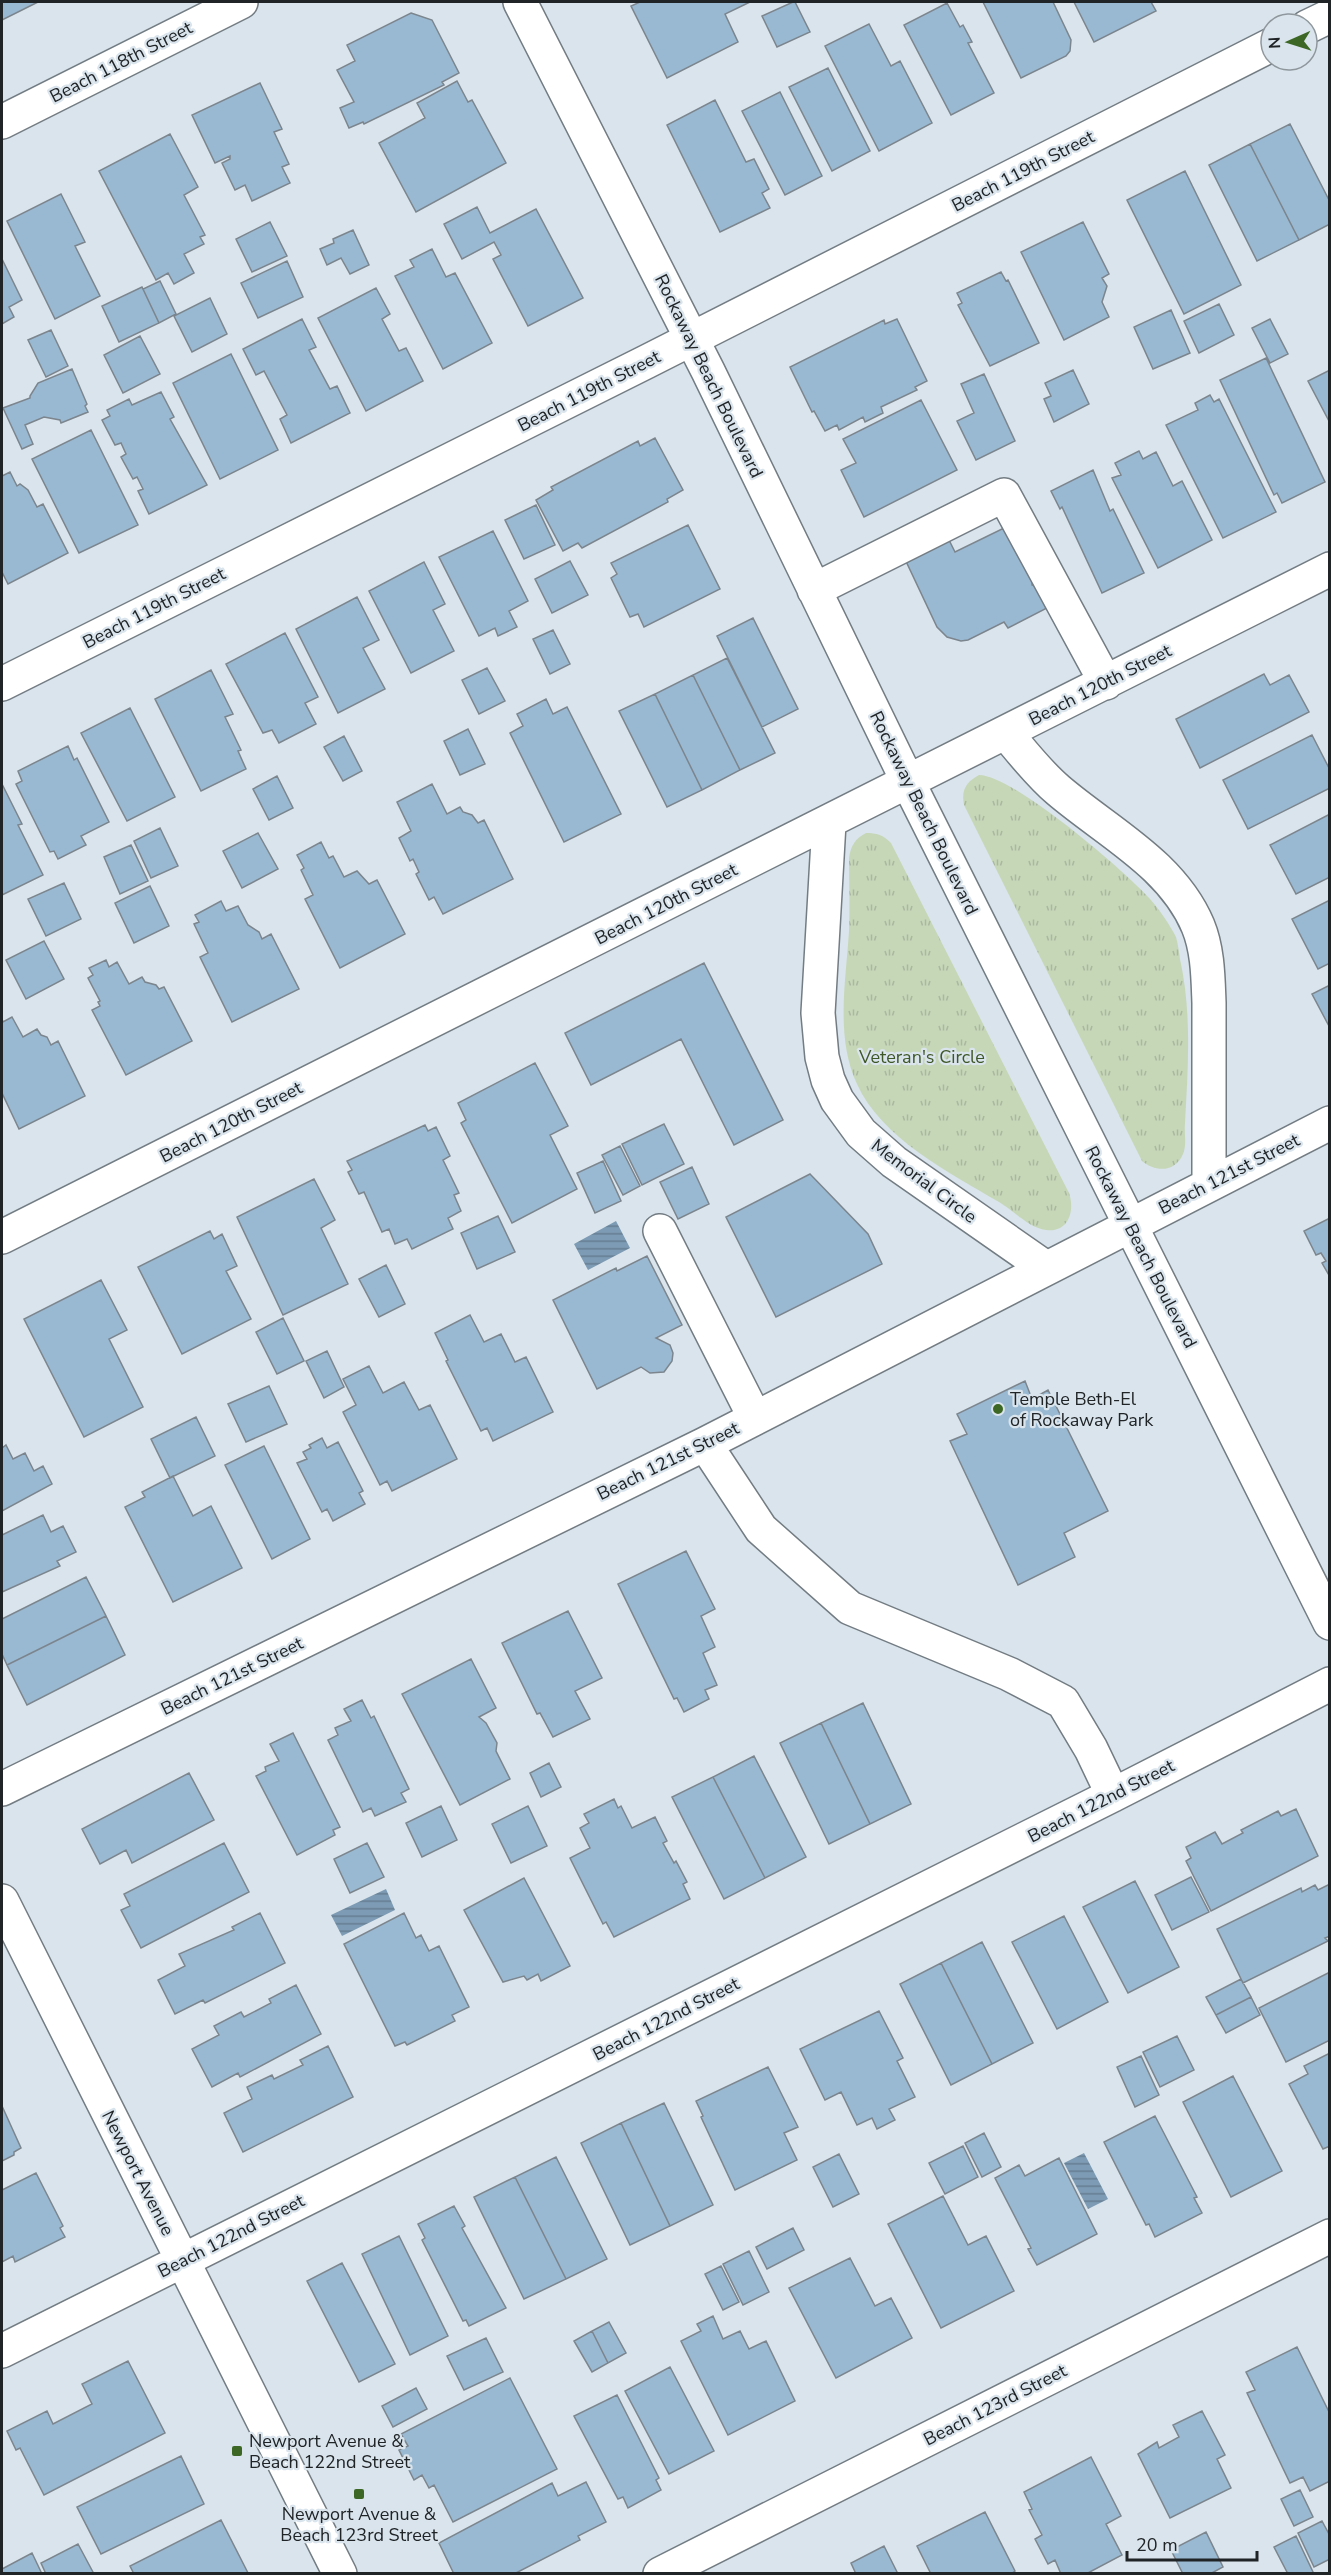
<svg xmlns="http://www.w3.org/2000/svg" width="1331" height="2575" font-family="'Nunito Sans',sans-serif">
  <style>
    .park { fill: url(#park-tufts) }
    .water { fill: url(#water-rules) }
    .building { fill: #99b9d2; stroke: #7c858d; stroke-width: 1.5 }
    .lines { fill: none; stroke-linecap: round; stroke-linejoin: round }
    .minor-casing { stroke: #737c83; stroke-width: 36 }
    .minor { stroke: #fff; stroke-width: 33 }
    .poi-dot { fill: #3d6724; stroke: #d9e4ec; stroke-width: 2 }
    .labels { text-anchor: middle; stroke-width: 4.5; stroke-linejoin: round; paint-order: stroke }
    .street-label { font-size: 18px; fill: #202427; stroke: #d9e4ec }
    .park-label { font-size: 18px; fill: #3e5726; stroke: #d9e4ec }
    .poi-label { font-size: 18px; fill: #202427; stroke: #d9e4ec; text-anchor: start }
  </style>
  <defs>
    <pattern id="park-tufts" width="24" height="20" patternUnits="userSpaceOnUse" patternTransform="scale(1.5)"><rect width="24" height="20" fill="#c6d7b8"/><path d="M3 7l-1-3M5 7V3M7 7l1-3M15 17l-1-3M17 17v-4M19 17l1-3" fill="none" stroke="#aab89e"/></pattern>
    <pattern id="water-rules" width="6" height="5" patternUnits="userSpaceOnUse" patternTransform="scale(1.5)"><rect width="6" height="5" fill="#7d9bb4"/><path d="M0 2.5h6" fill="none" stroke="#667e92"/></pattern>
  </defs>
  <rect width="100%" height="100%" fill="#d9e4ec"/>
  <path class="park" d="M979,775c34,0 146,96 171,124 9,10 20,26 26,38 2,7 3,15 4,22 12,54 8,110 5,164 -1,10 2,22 -2,31 -8,19 -28,18 -41,7l-178,-356c-3,-15 2,-23 15,-30z
    M866,833c11,0 17,2 25,10l178,350c6,17 0,40 -23,37 -17,-2 -33,-20 -47,-28 -48,-28 -118,-64 -142,-118 -22,-47 -11,-103 -8,-153 1,-25 0,-49 0,-73 2,-13 6,-19 17,-25z"/>
  <path class="water" d="M616,1221l14,27 -42,22 -14,-26z
    M386,1889l9,21 -53,26 -11,-21z
    M1084,2153l24,46 -20,10 -24,-46z"/>
  <path class="building" d="M2,2h36l-36,18z
    M640,2h110l-25,12 13,28 -71,36 -36,-72z
    M793,2h2l15,30 -33,15 -15,-31z
    M983,2h70l18,38 -1,11 -4,5 -45,22z
    M1074,2h77l5,9 -62,31z
    M947,3l13,24 3,-2 9,17 -4,1 26,50 -43,22 -47,-90z
    M411,13l21,7 27,53 -17,9 2,3 -80,39 -1,-2 -14,6 -9,-20 14,-6 -17,-32 18,-9 -8,-16z
    M869,24l22,42 9,-5 32,62 -53,28 -54,-105z
    M828,68l42,83 -38,20 -43,-84z
    M457,81l11,21 4,-2 34,63 -90,49 -37,-69 46,-25 -8,-15z
    M260,83l22,46 -8,3 15,32 -7,3 8,16 -38,18 -7,-16 -10,5 -13,-27 8,-4v-3l-15,7 -23,-48z
    M780,92l42,84 -37,19 -43,-84z
    M715,100l31,62 8,-3 15,30 -7,4 8,15 -50,24 -53,-107z
    M1290,124l40,78v22l-31,16 -49,-96z
    M170,134l28,53 -14,8 21,40 -5,2 4,7 -20,10 10,19 -20,11 -6,-11 -12,7 -57,-109z
    M1250,144l49,96 -42,21 -48,-96z
    M1185,171l56,114 -57,29 -57,-114z
    M61,194l24,48 -10,4 25,50 -45,23 -48,-98z
    M477,207l13,26 46,-24 47,89 -55,28 -35,-67 8,-4 -7,-13 -32,17 -18,-35z
    M270,222l17,34 -35,16 -16,-33z
    M1083,222l26,52 -7,4 5,8 -5,16 7,15 -45,23 -43,-88z
    M353,230l16,35 -19,9 -9,-16 -14,7 -7,-16 14,-6 -1,-4z
    M432,249l14,28 9,-4 37,70 -49,26 -48,-93 19,-9 -4,-7z
    M2,259l20,41 -13,7 5,10 -12,7z
    M287,261l16,36 -45,21 -17,-35z
    M1001,272l5,9 2,-1 31,63 -49,23 -32,-61 4,-2 -5,-10z
    M160,281l16,33 -17,9 -16,-34z
    M142,287l17,36 -40,19 -17,-36z
    M376,288l14,26 -8,5 17,32 7,-3 17,33 -57,30 -48,-93z
    M210,298l17,36 -35,18 -18,-36z
    M1219,304l15,31 -35,18 -15,-32z
    M1171,310l19,43 -37,16 -19,-42z
    M302,319l14,28 -7,3 21,39 7,-3 13,27 -59,30 -11,-24 7,-4 -23,-44 -8,4 -13,-26z
    M897,319l30,62 -12,6 2,3 -36,17 2,6 -18,9 -2,-5 -24,13 -2,-5 -12,6 -11,-20 -2,1 -22,-45 94,-47 1,4z
    M1270,319l18,35 -18,9 -18,-35z
    M51,330l17,36 -22,11 -18,-37z
    M140,336l20,38 -37,19 -19,-38z
    M231,354l47,96 -58,29 -47,-96z
    M1266,358l59,124 -43,21 -5,-10 -3,2 -54,-115z
    M72,369l15,35 -2,2 3,6 -27,11 -1,-3 -16,-3 -19,8 8,19 -11,5 -19,-41 27,-10v-2l8,-13z
    M1073,370l16,34 -35,18 -10,-23 7,-3 -6,-13z
    M1330,370v53l-22,-42z
    M984,374l31,67 -39,19 -19,-39 17,-8 -13,-29z
    M161,392l13,25 -4,2 37,66 -58,29 -11,-23 5,-2 -6,-12 -4,2 -12,-22 5,-3 -5,-11 -6,2 -13,-25 8,-4 -3,-6 22,-11 3,6z
    M1210,395l4,7 5,-3 57,113 -53,26 -57,-113 32,-15 -3,-7z
    M921,400l36,70 -93,47 -23,-47 15,-7 -13,-24z
    M91,430l47,95 -59,28 -47,-94z
    M655,438l28,52 -16,9 1,3 -86,46 -4,-5 -15,8 -27,-51 17,-10 -2,-3 87,-46 2,5z
    M1139,451l4,8 13,-7 17,34 9,-5 30,59 -54,28 -46,-90 9,-3 -6,-12z
    M1093,470l17,41 3,-2 31,64 -42,20 -40,-86 -2,2 -9,-18z
    M10,472l7,14 3,-2 8,6 9,17 6,-3 25,49 -60,31 -6,-12v-96z
    M536,505l19,40 -31,14 -19,-39z
    M688,525l32,64 -76,38 -6,-13 -8,3 -19,-39 6,-4 -6,-11z
    M1004,528l15,30 7,5 7,12 -1,10 4,1 11,22 -39,20 -4,-6 -36,18 -7,1 -14,-4 -10,-10 -33,-70 43,-21 8,16z
    M493,531l35,70 -19,10 8,16 -19,9 -3,-8 -16,8 -40,-79z
    M570,561l18,34 -36,18 -17,-34z
    M424,562l21,42 -12,6 21,41 -43,22 -42,-82z
    M357,597l22,43 -16,8 22,41 -47,24 -42,-84z
    M753,618l45,91 -36,18 -45,-91z
    M553,630l17,34 -20,10 -17,-35z
    M285,633l33,64 -13,6 11,21 -37,19 -7,-13 -9,3 -37,-69z
    M727,658l48,95 -35,17 -47,-95z
    M487,668l18,33 -26,13 -17,-34z
    M211,670l22,44 -8,3 16,33 -3,1 8,18 -45,22 -46,-92z
    M1264,674l6,11 19,-10 20,37 -109,56 -24,-49z
    M693,675l47,95 -38,20 -47,-96z
    M655,694l47,96 -35,17 -48,-96z
    M546,699l7,15 14,-7 54,107 -57,28 -54,-109 13,-7 -6,-12z
    M130,708l45,89 -48,24 -46,-88z
    M468,729l17,35 -25,11 -16,-34z
    M1312,735l18,35v18l-82,41 -25,-49z
    M344,736l18,35 -19,10 -19,-34z
    M68,746l6,14 3,-2 32,64 -28,14 5,9 -28,14 -4,-8 -4,1 -34,-68 6,-3 -4,-10z
    M277,776l16,32 -24,12 -16,-31z
    M2,784l20,40 -4,1 25,50 -41,20z
    M432,784l15,30 13,-7 3,5 9,3 6,8 6,-3 29,59 -70,35 -9,-17 -5,3 -13,-26 3,-2 -6,-13 -3,2 -11,-23 12,-7 -14,-29z
    M1330,814v63l-34,17 -26,-49z
    M160,828l18,38 -27,12 -17,-37z
    M258,833l20,36 -36,19 -19,-37z
    M321,842l8,16 4,-2 11,21 13,-6 12,13 8,-4 28,54 -65,34 -35,-69 8,-4 -12,-25 3,-2 -7,-13z
    M131,845l17,36 -28,13 -16,-37z
    M64,883l17,36 -35,17 -18,-37z
    M150,886l19,40 -35,17 -19,-40z
    M1330,900v63l-12,6 -26,-50z
    M221,901l5,10 12,-5 10,19 11,7 3,7 9,-5 28,55 -67,33 -32,-65 8,-4 -14,-29 5,-2 -4,-7z
    M44,941l20,38 -38,20 -20,-39z
    M106,960l3,7 8,-5 12,22 13,-7 3,5 11,3 3,4 5,-2 28,54 -66,34 -34,-65 8,-4 -2,-4 2,-1 -12,-23 5,-3 -4,-7z
    M704,963l79,157 -49,25 -53,-106 -90,46 -26,-52z
    M1330,985v43l-18,-34z
    M12,1017l11,20 14,-8 4,6 6,2 4,8 7,-4 27,55 -66,33 -17,-36v-74l1,3z
    M535,1063l33,63 -18,9 27,54 -65,34 -51,-100 5,-3 -8,-17z
    M664,1124l20,40 -42,21 -20,-41z
    M425,1125l3,6 8,-4 14,29 -7,4 16,33 -5,2 7,16 -13,7 5,11 -41,20 -5,-10 -12,5 -6,-15 -7,3 -18,-40 -5,2 -11,-22 4,-2 -5,-9z
    M620,1146l20,40 -17,9 -21,-40z
    M603,1161l18,40 -26,12 -18,-40z
    M692,1167l17,37 -31,15 -18,-37z
    M810,1174l58,60 14,30 -106,53 -50,-100z
    M314,1179l21,41 -14,8 27,56 -65,31 -46,-98z
    M498,1216l17,36 -38,17 -16,-36z
    M1330,1218v59l-8,-14 4,-2 -5,-8 -5,2 -12,-24z
    M210,1231l4,8 8,-5 15,32 -11,5 25,48 -69,35 -44,-87z
    M647,1256l35,69 -26,13 14,7 3,8 -1,8 -8,11 -14,1 -9,-6 -44,22 -44,-89 63,-32 1,3z
    M386,1265l19,39 -26,13 -20,-38z
    M101,1280l26,50 -18,9 34,68 -59,30 -60,-118z
    M470,1315l14,27 17,-8 14,28 11,-5 27,55 -60,29 -6,-13 -6,3 -35,-70 2,-1 -13,-27z
    M283,1318l21,43 -27,13 -21,-42z
    M327,1351l17,36 -20,11 -18,-37z
    M369,1366l14,27 21,-11 15,28 11,-5 27,54 -65,32 -5,-10 -7,4 -37,-73 13,-7 -13,-26z
    M1025,1381l7,18 16,-9 60,121 -44,22 11,24 -57,28 -68,-144 17,-7 -10,-20z
    M269,1386l18,38 -41,18 -18,-38z
    M196,1417l19,39 -45,22 -19,-39z
    M322,1438l5,10 11,-6 25,49 -4,2 6,11 -32,17 -6,-12 -5,3 -25,-49 10,-4 -4,-7 8,-4 -2,-3z
    M6,1445l7,14 12,-6 9,18 9,-5 9,18 -50,27v-63z
    M264,1446l46,93 -38,20 -47,-94z
    M173,1476l20,40 18,-10 31,62 -69,34 -48,-95 20,-10 -3,-5z
    M43,1515l8,17 12,-6 13,26 -19,9 3,5 -58,26v-57z
    M686,1551l29,58 -14,7 14,31 -12,6 14,32 -12,5 4,9 -25,13 -7,-14 -3,1 -56,-115z
    M86,1577l20,39 -99,49 -5,-11v-35z
    M568,1611l34,67 -27,13 15,28 -37,18 -13,-24 -3,1 -35,-71z
    M106,1616l19,39 -98,50 -20,-40z
    M471,1659l25,49 -17,9 7,6 11,20 -1,8 14,28 -50,26 -58,-111z
    M362,1700l9,18 3,-2 35,73 -8,4 5,9 -31,14 -4,-8 -8,4 -35,-72 10,-5 -3,-7 16,-7 -7,-12z
    M863,1703l48,101 -41,20 -49,-101z
    M821,1723l49,101 -41,20 -49,-101z
    M293,1733l47,94 -7,3 2,5 -38,20 -41,-79 10,-5 -1,-4 14,-6 -9,-17z
    M754,1756l52,101 -41,21 -52,-101z
    M549,1763l12,24 -20,10 -11,-24z
    M189,1773l25,47 -82,43 -6,-13 -26,14 -18,-35z
    M713,1777l52,101 -41,21 -52,-102z
    M614,1799l4,9 3,-2 11,22 23,-11 12,24 -4,2 11,20 2,-2 11,21 -4,2 7,15 -76,38 -8,-15 -3,2 -33,-66 20,-10 -10,-20 9,-5 -5,-9z
    M441,1806l16,34 -35,17 -16,-34z
    M528,1806l19,40 -36,17 -19,-39z
    M1296,1809l22,47 -107,55 -25,-50 5,-3 -5,-11 29,-15 7,12 21,-11 -2,-3 37,-19 3,5z
    M224,1843l25,49 -108,56 -20,-38 9,-4 -6,-12z
    M367,1843l17,34 -34,16 -16,-34z
    M1191,1877l18,35 -37,18 -17,-35z
    M524,1878l46,88 -29,15 -3,-7 -11,6 -3,-4 -21,6 -39,-72z
    M1135,1881l44,86 -51,26 -45,-86z
    M1330,1884v52l-5,2 3,3 -85,42 -26,-54 84,-41 1,4 13,-7 3,5z
    M260,1913l25,50 -80,40 -2,-3 -28,14 -17,-34 27,-14 -6,-12 55,-24 -2,-3z
    M404,1913l12,25 5,-3 8,16 10,-5 30,61 -17,8 3,6 -48,24 -2,-3 -10,4 -51,-102z
    M1064,1916l44,86 -51,27 -45,-87z
    M982,1942l51,101 -41,21 -51,-101z
    M941,1963l51,101 -41,21 -51,-101z
    M1330,1972v68l-44,22 -27,-54z
    M1241,1979l10,18 -35,18 -10,-18z
    M296,1985l25,49 -81,43 -2,-4 -26,14 -20,-38 27,-14 -5,-9 27,-14 3,5 27,-14 -2,-4z
    M1251,1997l9,18 -34,18 -10,-18z
    M879,2011l24,47 -6,3 18,36 -26,12 6,11 -18,9 -5,-11 -15,7 -16,-33 -16,8 -25,-51z
    M1177,2036l17,34 -34,17 -17,-35z
    M328,2046l25,51 -110,55 -19,-39 28,-14 -5,-12 25,-12 2,4 29,-14 -3,-5z
    M1330,2053v93l-7,3 -34,-65 19,-10 -4,-8z
    M1141,2056l18,39 -24,12 -18,-40z
    M768,2067l30,60 -14,6 13,27 -62,30 -34,-73 2,-1 -7,-15z
    M1233,2076l49,95 -51,26 -48,-95z
    M664,2103l49,102 -43,21 -49,-103z
    M2,2106l19,42 -7,4v3l-12,6z
    M1155,2116l42,81 -3,1 8,15 -47,24 -6,-13 -3,1 -42,-83z
    M621,2123l49,103 -40,19 -49,-102z
    M984,2133l17,34 -19,10 -17,-34z
    M963,2146l15,31 -33,17 -16,-31z
    M839,2154l20,40 -26,13 -20,-40z
    M556,2157l51,102 -41,20 -51,-102z
    M1059,2158l38,76 -60,31 -9,-16 3,-1 -36,-70 24,-13 6,11z
    M36,2173l27,53 -3,2 5,9 -50,25 -2,-6 -11,6v-72z
    M515,2177l51,102 -42,20 -50,-102z
    M943,2196l25,49 18,-9 28,55 -73,37 -53,-104z
    M454,2206l11,20 -3,2 44,80 -37,18 -3,-6 -3,1 -41,-81 3,-2 -7,-14z
    M793,2228l11,22 -37,19 -11,-22z
    M399,2236l49,100 -38,19 -48,-101z
    M749,2251l20,41 -26,13 -20,-41z
    M850,2258l25,48 16,-8 21,40 -76,40 -47,-90z
    M342,2263l53,101 -36,18 -52,-101z
    M721,2266l18,36 -16,8 -18,-36z
    M713,2316l10,23 17,-8 9,18 17,-8 29,60 -67,34 -47,-94 20,-10 -4,-7z
    M609,2322l17,31 -18,10 -16,-32z
    M592,2331l16,32 -16,9 -18,-31z
    M486,2338l17,34 -39,18 -17,-34z
    M1297,2347l33,67v67l-20,10 -7,-14 -13,6 -43,-90 8,-3 -9,-18z
    M128,2361l37,72 -121,62 -24,-47 -4,2 -9,-19 40,-20 6,13 39,-20 -10,-20z
    M670,2367l44,84 -45,23 -44,-83z
    M510,2378l47,91 -104,53 -19,-37 -5,3 -7,-13 -8,5 -15,-30 9,-4 -7,-12z
    M416,2388l11,21 -34,18 -11,-21z
    M617,2395l42,83 -3,2 5,10 -33,18 -5,-11 -5,2 -44,-83z
    M1202,2411l23,44 -8,4 14,29 -61,30 -32,-64 19,-12 2,6 20,-11 -6,-12z
    M181,2456l23,48 -103,50 -24,-47z
    M1091,2457l30,59 -15,8 16,31 -36,19h-25l-6,-14 -7,4 -13,-25 7,-4 -13,-25 3,-1 -8,-17z
    M586,2482l20,40 -28,14 2,4 -66,34h-60l-15,-31 113,-60 6,13z
    M1300,2490l13,27 -19,9 -13,-27z
    M985,2512l30,59 -4,3h-80l-14,-28z
    M221,2520l27,53 -114,1 -4,-8z
    M1322,2521l8,15v23l-16,8 -16,-34z
    M1206,2532l17,35 -13,7h-27l-12,-24z
    M1296,2536l17,36 -3,2h-22l-14,-27z
    M78,2544l16,30h-48l-5,-11z
    M884,2546l14,28h-42l-5,-11z
    M32,2553l10,21h-40v-5z"/>
  <g class="lines">
    <defs>
      <path id="minor" d="M520,2l188,369 200,411 422,841
        M1307,27l23,-11
        M2,122l239,-120
        M814,590l190,-95 102,188
        M2,684l644,-322 625,-317
        M1006,733c17,20 32,40 52,57 49,42 114,74 140,136 10,24 10,52 11,77v180
        M829,823l-11,190 4,44 6,23 9,20 24,33 33,29 152,106
        M660,1231l95,187
        M2,1237l1328,-668
        M705,1444l56,85 89,79 159,66 54,28 28,47 22,46
        M2,1789l703,-345 625,-321
        M2,1901l338,673
        M2,2351l1111,-556 217,-111
        M660,2574l670,-338"/>
    </defs>
    <use href="#minor" class="minor-casing"/>
    <use href="#minor" class="minor"/>
  </g>
  <g class="poi-dot">
    <circle cx="998" cy="1409" r="6"/>
    <rect x="231" y="2445" width="12" height="12" rx="3"/>
    <rect x="353" y="2488" width="12" height="12" rx="3"/>
  </g>
  <g class="labels">
    <g class="street-label">
      <text transform="translate(121 62) rotate(-27)" y="6">Beach 118th Street</text>
      <text transform="translate(1023 171) rotate(-27)" y="6">Beach 119th Street</text>
      <text transform="translate(709 376) rotate(64)" y="6">Rockaway Beach Boulevard</text>
      <text transform="translate(589 391) rotate(-27)" y="6">Beach 119th Street</text>
      <text transform="translate(154 608) rotate(-27)" y="6">Beach 119th Street</text>
      <text transform="translate(1100 685) rotate(-27)" y="6">Beach 120th Street</text>
      <text transform="translate(924 813) rotate(64)" y="6">Rockaway Beach Boulevard</text>
      <text transform="translate(666 904) rotate(-27)" y="6">Beach 120th Street</text>
      <text transform="translate(231 1122) rotate(-27)" y="6">Beach 120th Street</text>
      <text transform="translate(1229 1174) rotate(-27)" y="6">Beach 121st Street</text>
      <text transform="translate(924 1181) rotate(37)" y="6">Memorial Circle</text>
      <text transform="translate(1141 1247) rotate(63)" y="6">Rockaway Beach Boulevard</text>
      <text transform="translate(668 1461) rotate(-26)" y="6">Beach 121st Street</text>
      <text transform="translate(232 1676) rotate(-26)" y="6">Beach 121st Street</text>
      <text transform="translate(1101 1801) rotate(-27)" y="6">Beach 122nd Street</text>
      <text transform="translate(666 2019) rotate(-27)" y="6">Beach 122nd Street</text>
      <text transform="translate(138 2173) rotate(63)" y="6">Newport Avenue</text>
      <text transform="translate(231 2236) rotate(-27)" y="6">Beach 122nd Street</text>
      <text transform="translate(995 2405) rotate(-27)" y="6">Beach 123rd Street</text>
    </g>
    <g class="park-label">
      <text x="922" y="1063">Veteran's Circle</text>
    </g>
    <g class="poi-label">
      <text x="1010" y="1405">Temple Beth-El<tspan x="1010" dy="21">of Rockaway Park</tspan></text>
      <text x="249" y="2447">Newport Avenue &amp;<tspan x="249" dy="21">Beach 122nd Street</tspan></text>
      <text x="359" y="2520" text-anchor="middle">Newport Avenue &amp;<tspan x="359" dy="21">Beach 123rd Street</tspan></text>
    </g>
  </g>
  <rect width="1331" height="2575" fill="none" stroke="#202427" stroke-width="6"/>
  <g transform="translate(1289 42) rotate(267)"><circle r="28" fill="#d9e4ec" stroke="#8f979d" stroke-width="1.5"/>
  <path d="M0-4.5L10 22L0 15L-10 22Z" fill="#3d6724"/>
  <text y="-9" font-size="16" font-weight="bold" text-anchor="middle" fill="#202427">N</text>
  </g>
  <path d="M1127 2551v9h130v-9" fill="none" stroke="#202427" stroke-width="3"/>
  <text x="1136" y="2551" font-size="18" fill="#202427" stroke="#d9e4ec" stroke-width="4.5" paint-order="stroke">20 m</text>
</svg>
